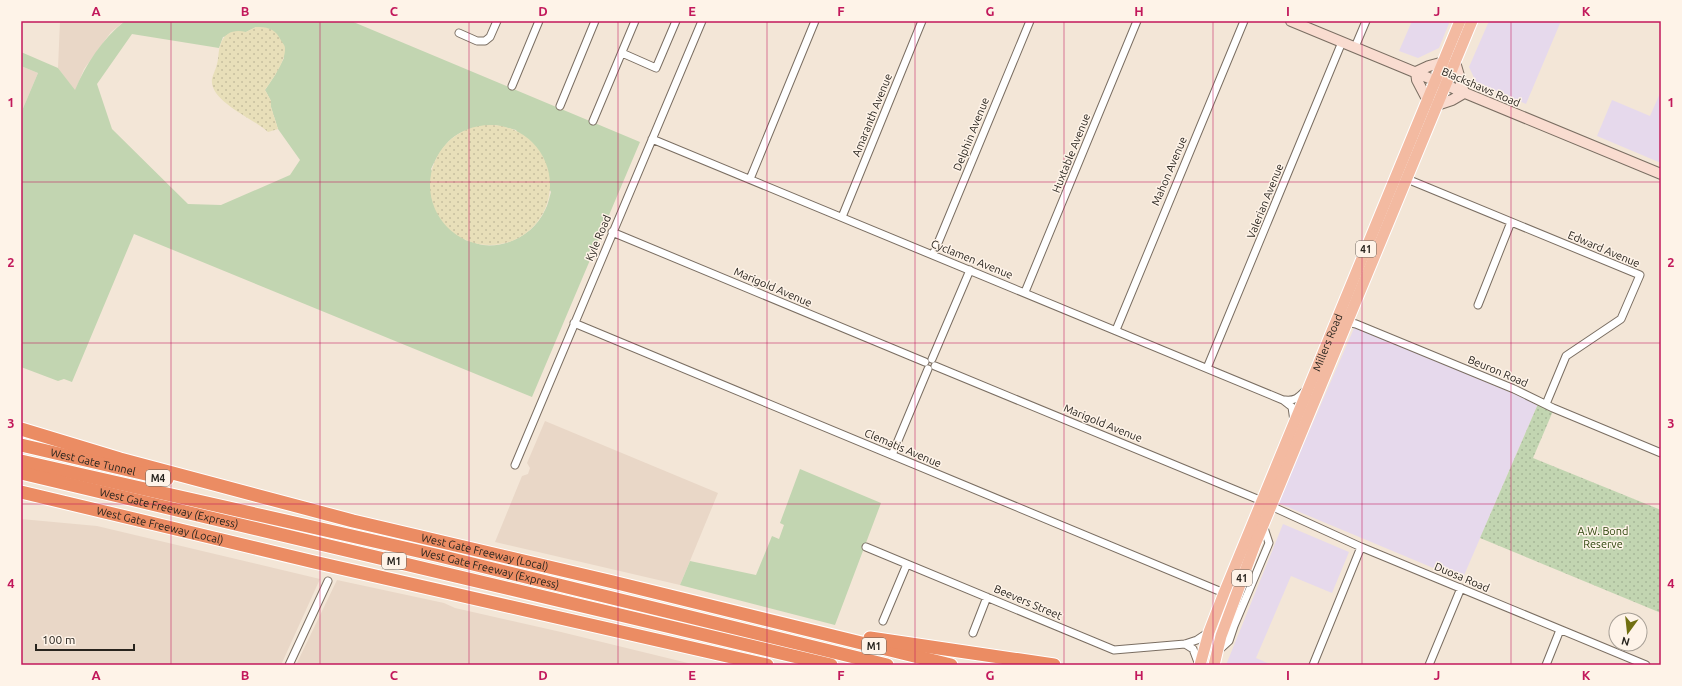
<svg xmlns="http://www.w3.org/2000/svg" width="1682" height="686" font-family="Ubuntu,sans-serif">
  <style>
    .commercial { fill: #e6d9ec }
    .industrial { fill: #e9d7c7 }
    .grass { fill: #c2d5b1; fill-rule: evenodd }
    .sand { fill: url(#sand-dots) }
    .park { fill: url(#park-dots) }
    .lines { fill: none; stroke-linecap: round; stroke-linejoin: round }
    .street-casing { stroke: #7a6e62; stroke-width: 9 }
    .secondary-casing { stroke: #7a6e62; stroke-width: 12 }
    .primary-casing { stroke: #fff; stroke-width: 13 }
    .highway-casing { stroke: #fff; stroke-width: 15 }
    .street { stroke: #fff; stroke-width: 7 }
    .secondary { stroke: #f9dcd0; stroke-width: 10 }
    .primary { stroke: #f3baa1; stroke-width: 11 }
    .highway { stroke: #eb8c63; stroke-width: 13 }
    .grid { fill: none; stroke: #c2185b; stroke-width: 1; stroke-opacity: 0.55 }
    .labels { text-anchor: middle; stroke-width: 3; stroke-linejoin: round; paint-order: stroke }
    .shield { fill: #fef3e8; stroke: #68625b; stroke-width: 1 }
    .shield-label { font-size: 10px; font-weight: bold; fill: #28241e }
    .street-label { font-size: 11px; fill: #28241e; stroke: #fef3e8 }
    .park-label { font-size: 11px; fill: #2c440a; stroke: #fef3e8 }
    .neatline { fill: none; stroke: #c2185b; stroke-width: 1.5 }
    .grid-label { font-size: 13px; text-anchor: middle; font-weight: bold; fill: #c2185b }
  </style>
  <defs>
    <pattern id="sand-dots" width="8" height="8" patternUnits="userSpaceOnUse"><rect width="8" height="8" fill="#e8dfb9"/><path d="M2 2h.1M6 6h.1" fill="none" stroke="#c7bf9f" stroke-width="1.8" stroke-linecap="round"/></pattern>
    <pattern id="park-dots" width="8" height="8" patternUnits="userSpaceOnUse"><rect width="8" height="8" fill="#c2d5b1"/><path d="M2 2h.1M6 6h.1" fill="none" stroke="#a7b798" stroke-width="1.8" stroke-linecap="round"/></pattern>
  </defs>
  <rect width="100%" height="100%" fill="#f3e6d7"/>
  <path class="commercial" d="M1412,21h38l-11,27 -21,10 -19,-7z
    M1489,21h72l-35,83 -50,-22 -7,-15z
    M1661,91v72l-64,-27 15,-36 38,16z
    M1355,326l183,78 -76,176 -184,-77z
    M1283,524l66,28 -17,41 -41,-17 -35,82 16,7h-46z"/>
  <path class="industrial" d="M60,21h65l-14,11 -27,37 -9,22 -17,-23z
    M21,66l17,7 -17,40z
    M545,421l173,72 -38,92 -185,-43 27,-66 6,-2 2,-6 -3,-5z
    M21,519l76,7 223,53 -39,86h-260z
    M337,580l107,23 11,5 106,24 135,33h-400z"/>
  <path class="grass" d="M125,21h226l289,121 -108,255 -398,-163 -62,148 -8,-3 -6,2 -37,-14v-254l17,-40 -17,-7v-14l37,16 17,22c11,-26 27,-51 50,-69zM256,27l28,31 -9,17 -10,15 6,11v6l7,22 22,31 -10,15 -69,30 -33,-1 -76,-75 -15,-45 35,-50 87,14 4,-11 23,-5zM495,125l21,5 35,62c-2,6 -3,13 -6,18 -10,23 -37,38 -62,35 -6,-1 -12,-4 -18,-5l-34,-71c16,-33 28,-41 64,-44z
    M800,469l81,34 -46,122 -155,-40 10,-24 66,14 16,-39 7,3 5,-14 -4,-2z"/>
  <path class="sand" d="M256,27c10,0 18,1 23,10 2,4 6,8 6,11 1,13 -13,32 -20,42l6,11v6l7,22 -10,3c-15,-14 -59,-31 -56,-53 1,-5 4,-10 5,-15 2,-7 1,-14 4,-21 4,-11 14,-14 25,-11z
    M430 185a60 60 0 1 1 120 0a60 60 0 1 1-120 0Z"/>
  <path class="park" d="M1538,404l15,7 -20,47 128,52v103l-181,-75z"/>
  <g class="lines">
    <defs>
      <path id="street" d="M459,33l18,8h8l5,-4 7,-16
        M1355,47l11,-26
        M622,53l34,15 20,-47
        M512,86l27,-65
        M560,106l35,-85
        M593,121l42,-100
        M652,139l631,261 9,7 2,14
        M750,179l65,-158
        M1407,179l233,96 -19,44 -55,37 -20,48
        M842,217l80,-196
        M612,232l313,130
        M933,255l97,-234
        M1025,292l112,-271
        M1478,305l33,-83
        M574,323l650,270
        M1344,323l3,-1 9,2 158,65 39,19 108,45
        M1116,330l128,-309
        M932,359l38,-89
        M935,366l327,135
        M1207,368l135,-326
        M1285,400c10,1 13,-2 20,-9
        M892,455l36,-86
        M515,465l187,-444
        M1271,506l90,41 285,118
        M866,547l248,103 71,-6 12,-4 12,-8
        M883,621l24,-57
        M973,633l14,-36
        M1185,644l8,5 6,16
        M1217,652l12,-11 5,-15 35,-83 -6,-18
        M289,665l39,-84
        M1313,665l48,-118
        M1429,665l32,-77
        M1546,665l14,-35"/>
      <path id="secondary" d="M1291,21l370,153
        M1455,62l9,31
        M1416,72l1,8 11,21
        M1416,72l13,-6 15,-4
        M1437,105l15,-5 12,-7"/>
      <g id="primary">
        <path id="s1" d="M1200,665l9,-33 15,-39 236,-572"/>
        <path d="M1214,665l7,-29 33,-89 218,-526"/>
      </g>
      <g id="highway">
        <path id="s2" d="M21,429l99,30 233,62 260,61 338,83"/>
        <path id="s3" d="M21,445l146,34"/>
        <path id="s4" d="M21,461l419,95 447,109"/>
        <path id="s5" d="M21,473l810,192"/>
        <path id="s6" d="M21,492l293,70 453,103"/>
        <path d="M870,638l184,27"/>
      </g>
    </defs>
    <use href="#street" class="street-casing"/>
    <use href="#secondary" class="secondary-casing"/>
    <use href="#primary" class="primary-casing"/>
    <use href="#highway" class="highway-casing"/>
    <use href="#street" class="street"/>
    <use href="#secondary" class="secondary"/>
    <use href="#primary" class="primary"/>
    <use href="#highway" class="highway"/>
  </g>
  <path class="grid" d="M171,21v644M320,21v644M469,21v644M618,21v644M767,21v644M915,21v644M1064,21v644M1213,21v644M1362,21v644M1511,21v644M21,182h1640M21,343h1640M21,504h1640"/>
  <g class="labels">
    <g class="shield">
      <rect x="1356" y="241" width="20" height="16" rx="3"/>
      <rect x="146" y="470" width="24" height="16" rx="3"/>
      <rect x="382" y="553" width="24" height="16" rx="3"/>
      <rect x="1232" y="570" width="20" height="16" rx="3"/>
      <rect x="862" y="638" width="24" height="16" rx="3"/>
    </g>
    <g class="shield-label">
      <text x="1366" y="253">41</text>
      <text x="158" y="482">M4</text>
      <text x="394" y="565">M1</text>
      <text x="1242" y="582">41</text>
      <text x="874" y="650">M1</text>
    </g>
    <g class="street-label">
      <text transform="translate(1481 87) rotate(23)" y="4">Blackshaws Road</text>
      <text transform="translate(872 115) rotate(-68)" y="4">Amaranth Avenue</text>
      <text transform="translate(971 134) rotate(-68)" y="4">Delphin Avenue</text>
      <text transform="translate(1071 153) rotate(-68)" y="4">Huxtable Avenue</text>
      <text transform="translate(1169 171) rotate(-67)" y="4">Mahon Avenue</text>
      <text transform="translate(1265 201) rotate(-68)" y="4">Valerian Avenue</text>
      <text transform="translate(598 238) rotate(-67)" y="4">Kyle Road</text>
      <text transform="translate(1604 249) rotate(23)" y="4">Edward Avenue</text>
      <text transform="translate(972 259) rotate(22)" y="4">Cyclamen Avenue</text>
      <text transform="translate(773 287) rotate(23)" y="4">Marigold Avenue</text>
      <text dy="4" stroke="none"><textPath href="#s1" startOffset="347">Millers Road</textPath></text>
      <text transform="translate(1498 371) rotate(23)" y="4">Beuron Road</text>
      <text transform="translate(1103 423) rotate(22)" y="4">Marigold Avenue</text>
      <text transform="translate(903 448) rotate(23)" y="4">Clematis Avenue</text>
      <text dy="4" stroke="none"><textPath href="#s3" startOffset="74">West Gate Tunnel</textPath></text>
      <text dy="4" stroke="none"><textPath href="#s5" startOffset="152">West Gate Freeway (Express)</textPath></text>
      <text dy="4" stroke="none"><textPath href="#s6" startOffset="143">West Gate Freeway (Local)</textPath></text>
      <text dy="4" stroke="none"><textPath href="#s2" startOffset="480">West Gate Freeway (Local)</textPath></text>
      <text dy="4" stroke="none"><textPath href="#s4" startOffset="481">West Gate Freeway (Express)</textPath></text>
      <text transform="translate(1462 577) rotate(23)" y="4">Duosa Road</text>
      <text transform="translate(1028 602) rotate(23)" y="4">Beevers Street</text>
    </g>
    <g class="park-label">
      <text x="1603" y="535">A.W. Bond<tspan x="1603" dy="13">Reserve</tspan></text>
    </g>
  </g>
  <rect width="1682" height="686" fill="none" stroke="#fef3e8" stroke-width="44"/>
  <g transform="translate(1628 632) rotate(195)"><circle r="19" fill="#fef3e8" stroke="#a8a097"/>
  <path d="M0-3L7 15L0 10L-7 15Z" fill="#716f11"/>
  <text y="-6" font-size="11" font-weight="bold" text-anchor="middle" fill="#28241e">N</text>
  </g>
  <path d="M36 644v6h98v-6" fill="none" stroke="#28241e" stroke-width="2"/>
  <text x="42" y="644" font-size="12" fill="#28241e" stroke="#fef3e8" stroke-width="3" paint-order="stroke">100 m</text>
  <rect x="22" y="22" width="1638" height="642" class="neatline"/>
  <g class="grid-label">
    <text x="96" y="16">A</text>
    <text x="245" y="16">B</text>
    <text x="394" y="16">C</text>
    <text x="543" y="16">D</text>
    <text x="692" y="16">E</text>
    <text x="841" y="16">F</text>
    <text x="990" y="16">G</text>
    <text x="1139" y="16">H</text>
    <text x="1288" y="16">I</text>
    <text x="1437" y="16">J</text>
    <text x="1586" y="16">K</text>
    <text x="11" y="107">1</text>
    <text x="1671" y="107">1</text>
    <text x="11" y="267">2</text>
    <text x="1671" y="267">2</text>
    <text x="11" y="428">3</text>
    <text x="1671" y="428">3</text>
    <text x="11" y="588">4</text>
    <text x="1671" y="588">4</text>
    <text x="96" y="680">A</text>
    <text x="245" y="680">B</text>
    <text x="394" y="680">C</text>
    <text x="543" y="680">D</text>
    <text x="692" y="680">E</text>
    <text x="841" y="680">F</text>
    <text x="990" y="680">G</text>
    <text x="1139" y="680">H</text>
    <text x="1288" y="680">I</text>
    <text x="1437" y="680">J</text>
    <text x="1586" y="680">K</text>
  </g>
</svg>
